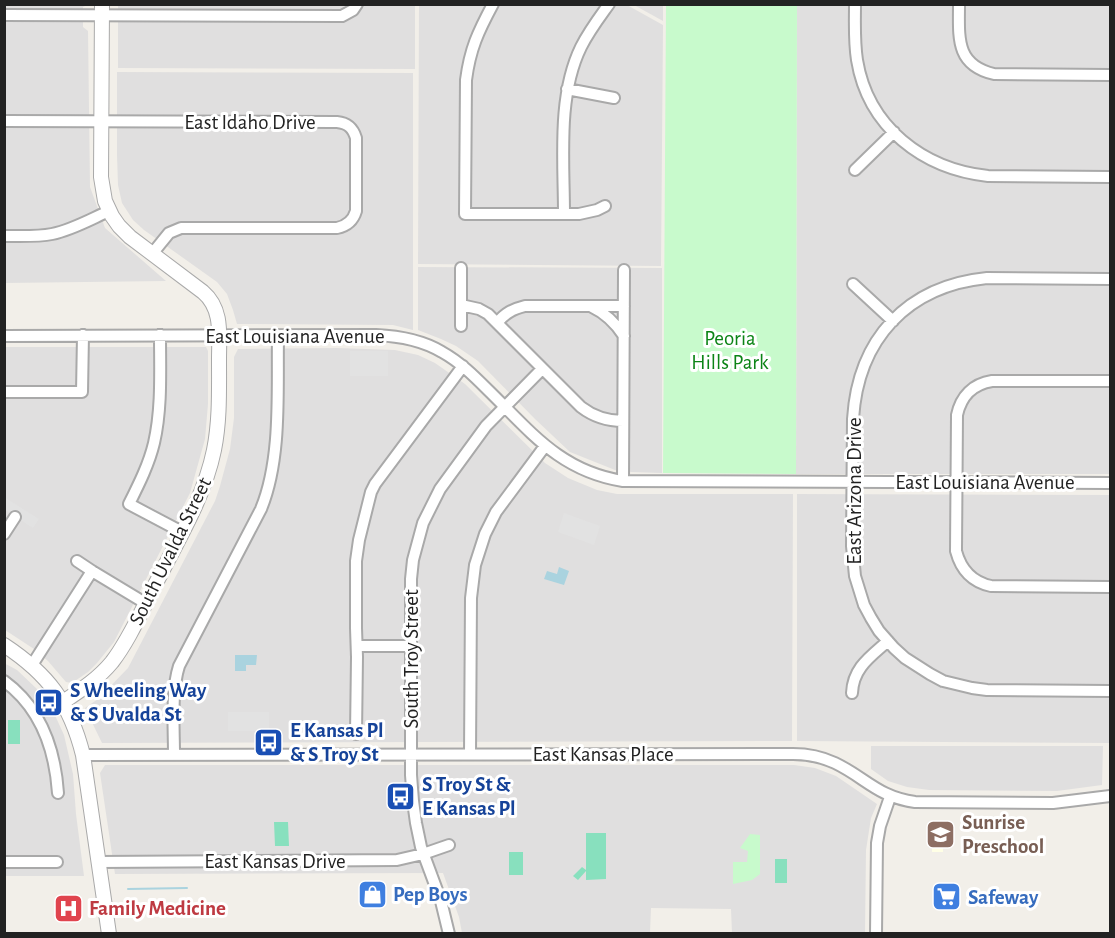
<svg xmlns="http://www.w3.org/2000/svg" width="1115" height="938" font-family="'Alegreya Sans',sans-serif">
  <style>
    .residential { fill: #e0dfdf }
    .education { fill: #ffffe5 }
    .park { fill: #c8facc }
    .pitch { fill: #88e0be }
    .parking { fill: #e2e2e2 }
    .water { fill: #aad3df }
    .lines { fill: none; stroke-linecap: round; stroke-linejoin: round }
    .stream { stroke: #aad3df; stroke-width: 2 }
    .minor-casing { stroke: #a9a9a9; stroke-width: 14 }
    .tertiary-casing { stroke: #a9a9a9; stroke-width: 16 }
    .minor { stroke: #fff; stroke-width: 10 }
    .tertiary { stroke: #fff; stroke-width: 14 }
    .labels { text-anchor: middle; stroke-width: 6; stroke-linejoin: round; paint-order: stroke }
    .street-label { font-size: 21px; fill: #222; stroke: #fff }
    .park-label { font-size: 21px; fill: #0c8416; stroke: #fff }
    .transit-label { font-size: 21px; font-weight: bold; fill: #164399; stroke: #fff; text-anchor: start }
    .education-label { font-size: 21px; font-weight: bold; fill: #785e54; stroke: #fff; text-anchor: start }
    .shop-label { font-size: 21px; font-weight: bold; fill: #366cbe; stroke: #fff; text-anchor: start }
    .health-label { font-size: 21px; font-weight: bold; fill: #be3a42; stroke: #fff; text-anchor: start }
  </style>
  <rect width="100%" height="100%" fill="#f2efe9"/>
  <path class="residential" d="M4,5h83l-4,2v20l5,4 2,156 15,41 61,53 -161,2z
    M118,5h297v64l-297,-1z
    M419,5h208l36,20 -2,241 -243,-2z
    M634,5h29v16z
    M797,5h313v469h-314z
    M117,72l296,1v257l-20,-5 -156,-1 -4,-14 -6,-16 -10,-12 -73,-52 -11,-10 -11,-17 -4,-18 -1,-30z
    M418,267l244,1v205l-31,-1 -16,-2 -45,-18 -35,-33 -57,-58 -22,-15 -15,-7 -23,-9z
    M4,347h202l2,4v53l-3,35 -15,54 -76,149 -17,21 -9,9 -16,11 -6,-1 -18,-21 -14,-12 -29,-19z
    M337,348l58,2 23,5 17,8 30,21 80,79 23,15 29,12 20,4h176l-1,247 -690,2 -17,-35 13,-9 30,-31 87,-167 5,-15 10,-37 4,-31v-61l4,-8z
    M797,494l313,1v248l-313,-2z
    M4,663l13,7 20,19 16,22 11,24 9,39 3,40 8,62h-79z
    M871,746h232l-1,39 -45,6 -128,-1 -22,-3 -19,-6 -17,-12z
    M105,765h689l21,3 21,8 41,28 -6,14 -5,32 -1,82 -133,1 -1,-24 -80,-1 -1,25h-188l-3,-16 -16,-44 -328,1 -15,-101z"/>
  <path class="education" d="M932,825h19v18l-8,1v8h-11z"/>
  <path class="park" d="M666,5h131l-1,469 -133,-1z
    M750,834l10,1v39l-8,6 -19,4v-22h14l1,-11 -8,-3z"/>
  <path class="pitch" d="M8,720h12v24h-12z
    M274,822h14l1,24h-14z
    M586,833h20v46l-20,1v-9l-8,9 -5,-4 9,-9 4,3z
    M509,852h14v23h-14z
    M775,859h12v24h-12z"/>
  <path class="parking" d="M350,351h38v25h-38z
    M4,497l35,22 -6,9 -28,-18z
    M564,513l36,13 -6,19 -36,-13z
    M228,712h41v19h-41z"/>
  <path class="water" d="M559,567l10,4 -5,14 -20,-6 3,-8 10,3z
    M235,655h22l-1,10h-10v6h-11z"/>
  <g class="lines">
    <path class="stream" d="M128,889l59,-1"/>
    <defs>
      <path id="minor" d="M493,4c-15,28 -23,45 -27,76l-1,134h114l18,-4 8,-4
        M855,4c0,19 -1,37 2,56 11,67 66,109 131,116l122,1
        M959,4c0,33 -4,61 35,70l116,1
        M4,15l338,1 11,-6 4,-6
        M567,89l47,9
        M4,121l333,1c11,1 16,6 19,16v73c-3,10 -9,15 -19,17h-156l-12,5 -17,21
        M855,170l39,-38
        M564,214c0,-54 -7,-118 17,-167 8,-16 18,-29 28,-43
        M4,236c16,0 33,1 48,-2 20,-4 39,-15 57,-23
        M461,268v58
        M1110,279l-123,-1c-80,8 -129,61 -134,141l-1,127 3,30 9,29 7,13 8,13 15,17 11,10 25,16 13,7 29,7 15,2 123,1
        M853,284l40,37
        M461,305l18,4 9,5 93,93c13,10 26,14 42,14
        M592,307c13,6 24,17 32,29
        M497,323c8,-10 16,-14 28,-17h99
        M160,335c0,36 2,73 -6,108 -5,21 -15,41 -25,61l53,28
        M4,336l372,-1c23,1 46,5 66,17 18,10 32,24 46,38 43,42 72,81 135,91l487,2
        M1110,381h-118c-19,3 -31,15 -35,34l-1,136c5,19 16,31 35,35l119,1
        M4,392h78l1,-57
        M623,481l1,-211
        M4,534l11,-17
        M77,561l15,10
        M357,646h54
        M32,665l60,-94 53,32
        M4,681c37,27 51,68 54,112
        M852,693c1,-25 18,-36 36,-52
        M356,734l1,-77 -1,-29v-67l3,-21 12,-48 4,-8 88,-118
        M174,754c0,-26 -3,-63 5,-88l82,-157c21,-51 16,-119 17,-174
        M470,754l1,-156 4,-33 10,-31 11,-22 49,-66
        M83,755l710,-1c14,0 29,3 42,9 31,15 43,34 80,39l138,1 57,-7
        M4,862h53
        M98,862l299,-2 26,-6 26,-9
        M449,934l-8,-33 -20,-54 -5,-24 -3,-22 -2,-26v-196l2,-19 10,-37 17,-34 46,-63 56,-57
        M876,934l1,-91 3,-17 10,-29"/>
      <path id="tertiary" d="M4,645c44,29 66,58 79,110l26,179
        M63,702c18,-12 35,-23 49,-40 17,-22 29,-50 42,-75 22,-44 50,-88 60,-137 6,-30 5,-60 5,-91 0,-24 4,-50 -16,-67l-73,-55 -11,-11 -7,-10 -7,-15 -4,-24 1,-173"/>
    </defs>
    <use href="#minor" class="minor-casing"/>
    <use href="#tertiary" class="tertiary-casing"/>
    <use href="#minor" class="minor"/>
    <use href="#tertiary" class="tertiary"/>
  </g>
  <defs>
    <symbol id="bus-square" viewBox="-11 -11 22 22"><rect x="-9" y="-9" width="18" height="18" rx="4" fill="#1a4fb4" stroke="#fff"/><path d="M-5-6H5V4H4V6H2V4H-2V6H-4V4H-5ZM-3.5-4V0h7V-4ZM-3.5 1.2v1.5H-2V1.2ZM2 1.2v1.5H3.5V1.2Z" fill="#fff"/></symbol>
    <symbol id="school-square" viewBox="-11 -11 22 22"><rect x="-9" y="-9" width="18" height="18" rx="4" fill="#8d6e63" stroke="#fff"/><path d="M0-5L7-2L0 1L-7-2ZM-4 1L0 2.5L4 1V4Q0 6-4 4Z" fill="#fff"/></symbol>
    <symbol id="shop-square" viewBox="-11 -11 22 22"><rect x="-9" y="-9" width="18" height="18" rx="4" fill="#3f7fe0" stroke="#fff"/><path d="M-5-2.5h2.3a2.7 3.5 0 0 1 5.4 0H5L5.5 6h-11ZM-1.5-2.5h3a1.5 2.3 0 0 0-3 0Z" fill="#fff"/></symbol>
    <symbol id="supermarket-square" viewBox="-11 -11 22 22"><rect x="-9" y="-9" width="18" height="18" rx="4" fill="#3f7fe0" stroke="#fff"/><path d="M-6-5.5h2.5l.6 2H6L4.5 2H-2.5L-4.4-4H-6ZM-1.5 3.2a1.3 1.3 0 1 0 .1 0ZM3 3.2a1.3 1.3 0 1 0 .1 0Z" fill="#fff"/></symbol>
    <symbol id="hospital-square" viewBox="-11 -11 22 22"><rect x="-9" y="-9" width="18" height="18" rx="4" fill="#e0444e" stroke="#fff"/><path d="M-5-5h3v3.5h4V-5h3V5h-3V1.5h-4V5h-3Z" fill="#fff"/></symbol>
  </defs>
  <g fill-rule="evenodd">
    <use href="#bus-square" x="32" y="686" width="33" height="33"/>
    <use href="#bus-square" x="252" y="726" width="33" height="33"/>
    <use href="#bus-square" x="384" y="780" width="33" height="33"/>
    <use href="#school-square" x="924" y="818" width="33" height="33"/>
    <use href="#shop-square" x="356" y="878" width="33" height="33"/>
    <use href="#supermarket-square" x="930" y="880" width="33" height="33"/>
    <use href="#hospital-square" x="52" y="892" width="33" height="33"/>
  </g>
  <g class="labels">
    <g class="street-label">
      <text x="250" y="129">East Idaho Drive</text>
      <text x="295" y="343">East Louisiana Avenue</text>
      <text x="985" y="489">East Louisiana Avenue</text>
      <text transform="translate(854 491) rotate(-90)" y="7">East Arizona Drive</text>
      <text transform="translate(170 551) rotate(-64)" y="7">South Uvalda Street</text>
      <text transform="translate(411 659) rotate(-90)" y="7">South Troy Street</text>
      <text x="603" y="761">East Kansas Place</text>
      <text x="275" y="868">East Kansas Drive</text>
    </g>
    <g class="park-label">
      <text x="730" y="345">Peoria<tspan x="730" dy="24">Hills Park</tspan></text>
    </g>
    <g class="transit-label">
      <text x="70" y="697">S Wheeling Way<tspan x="70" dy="24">&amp; S Uvalda St</tspan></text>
      <text x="290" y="737">E Kansas Pl<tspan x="290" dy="24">&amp; S Troy St</tspan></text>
      <text x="422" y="791">S Troy St &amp;<tspan x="422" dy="24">E Kansas Pl</tspan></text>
    </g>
    <g class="education-label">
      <text x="962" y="829">Sunrise<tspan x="962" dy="24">Preschool</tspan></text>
    </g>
    <g class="shop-label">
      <text x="393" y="901">Pep Boys</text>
      <text x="968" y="904">Safeway</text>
    </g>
    <g class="health-label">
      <text x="89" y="915">Family Medicine</text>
    </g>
  </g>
  <rect width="1115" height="938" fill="none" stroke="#222222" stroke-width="12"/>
</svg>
